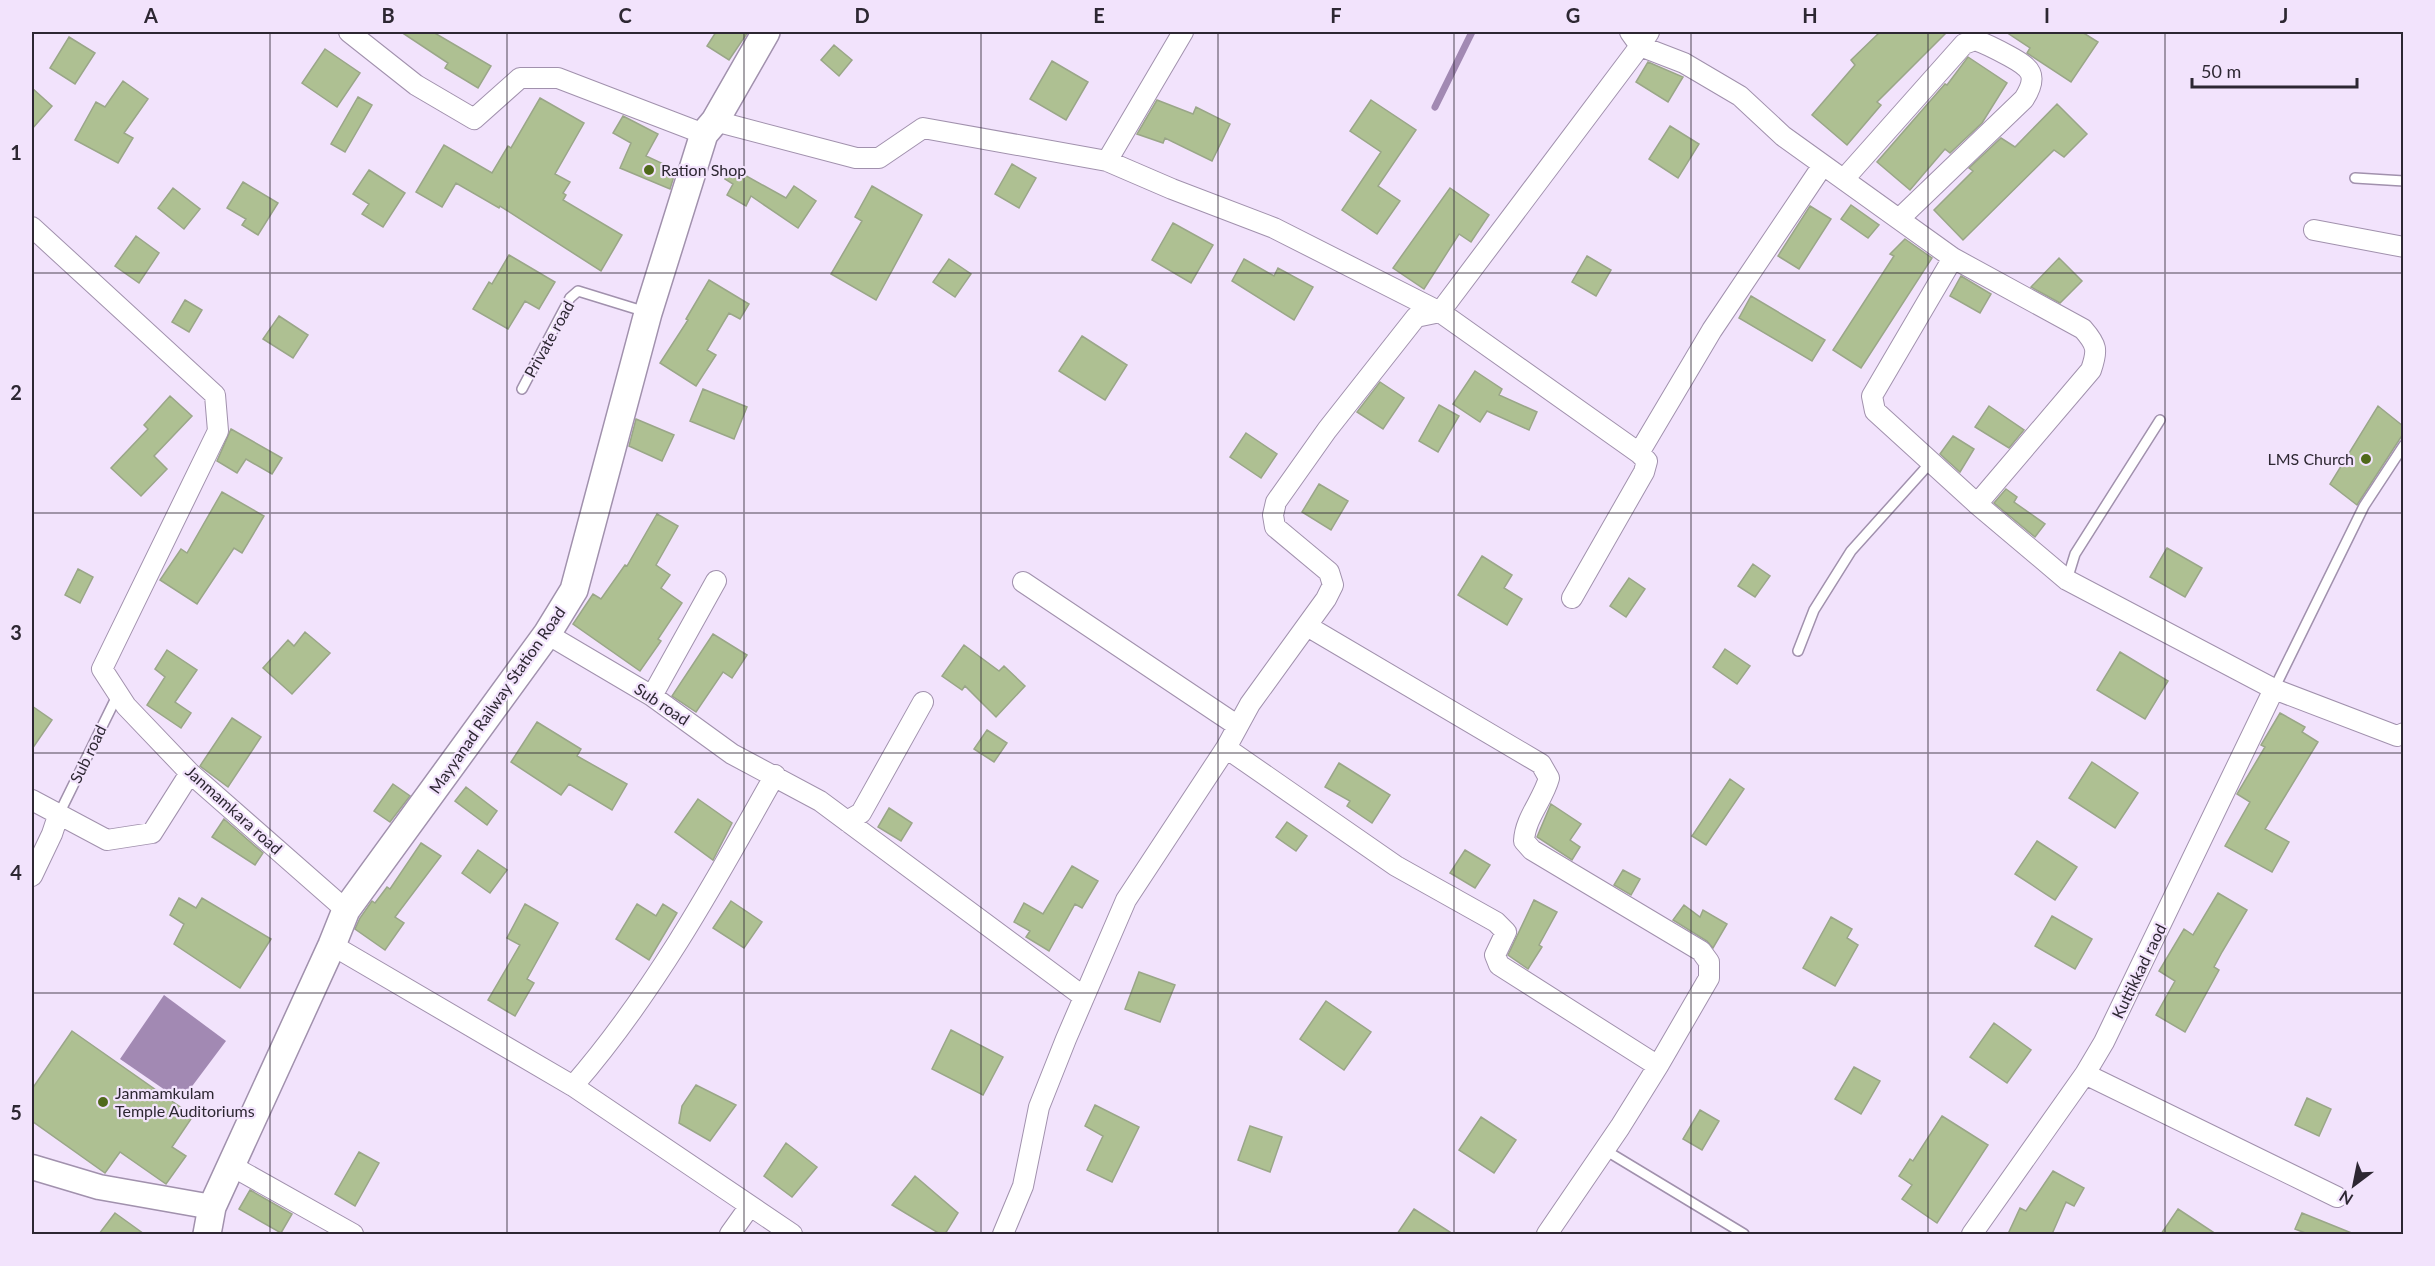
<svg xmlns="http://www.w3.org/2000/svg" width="2435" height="1266" font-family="Lato,sans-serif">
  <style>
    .water { fill: #a289b3 }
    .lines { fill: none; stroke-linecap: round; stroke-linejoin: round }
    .stream { stroke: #a289b3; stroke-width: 7 }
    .building { fill: #aec092; stroke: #9aa688; stroke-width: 1.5 }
    .service-casing { stroke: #a191ad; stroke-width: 12 }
    .minor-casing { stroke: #a191ad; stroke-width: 22 }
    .tertiary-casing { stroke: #a191ad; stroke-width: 27 }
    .secondary-casing { stroke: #a191ad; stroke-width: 30 }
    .service { stroke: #fff; stroke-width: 9 }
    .minor { stroke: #fff; stroke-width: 20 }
    .tertiary { stroke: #fff; stroke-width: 24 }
    .secondary { stroke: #fff; stroke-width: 27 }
    .grid { fill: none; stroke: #2d2732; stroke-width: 1.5; stroke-opacity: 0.55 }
    .poi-dot { fill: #50691b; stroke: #f2e3fc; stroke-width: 2 }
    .labels { text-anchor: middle; stroke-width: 4.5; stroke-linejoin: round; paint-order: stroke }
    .poi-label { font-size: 16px; fill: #2d2732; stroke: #f2e3fc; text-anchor: start }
    .street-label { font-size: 16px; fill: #2d2732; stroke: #f2e3fc }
    .neatline { fill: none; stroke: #2d2732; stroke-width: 2 }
    .grid-label { font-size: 20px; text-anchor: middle; font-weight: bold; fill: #2d2732 }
  </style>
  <rect width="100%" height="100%" fill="#f2e3fc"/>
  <path class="water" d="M164,995l62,46 -45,60 -61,-42z"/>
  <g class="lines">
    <path class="stream" d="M1435,107l37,-75"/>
  </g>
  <path class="building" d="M401,32h32l58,34 -13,22 -33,-20 3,-5z
    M716,32h32l-19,28 -22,-14z
    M1880,32h67l-70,70 4,3 -34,40 -35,-30 43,-50 -4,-5z
    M2006,32h76l16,10 -27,40 -44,-29 3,-5z
    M69,37l26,16 -20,31 -25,-16z
    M834,45l18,15 -13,16 -18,-16z
    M325,49l35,24 -23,34 -35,-24z
    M1968,57l39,26 -25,40 -32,30 -5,-4 -35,41 -33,-28 68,-78 2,1z
    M1052,61l36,21 -22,38 -36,-21z
    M1648,62l35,15 -15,25 -32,-20z
    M123,81l25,18 -24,34 9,5 -15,25 -43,-23 21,-38 9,5z
    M32,88l20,18 -20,23z
    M358,97l14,8 -27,47 -14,-8z
    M540,98l44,25 -29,51 15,8 -7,11 3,2 -3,5 59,35 -21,36 -101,-65 -1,2 -43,-25 -14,24 -26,-15 28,-47 48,28 16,-27 3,2z
    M1157,100l36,14 3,-7 34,17 -18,37 -47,-23 -2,5 -26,-9z
    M1371,100l45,30 -38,56 22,15 -23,33 -35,-24 39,-58 -31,-21z
    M2057,104l30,30 -23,23 -10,-7 -91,90 -29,-30 39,-39 -4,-3 32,-30 14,9z
    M623,116l35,18 -12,22 30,14 -6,19 -50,-21 11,-25 -18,-10z
    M1670,126l29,18 -21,34 -29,-19z
    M1012,164l24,14 -17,30 -24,-14z
    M732,168l54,30 8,-12 22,15 -18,27 -47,-32 -5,10 -19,-11 6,-11 -8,-5z
    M369,170l36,23 -22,34 -21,-13 7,-10 -16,-10z
    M243,182l35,21 -20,32 -16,-10 4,-6 -19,-11z
    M872,186l50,29 -46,85 -45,-26 31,-53 -7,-4z
    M173,188l27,21 -16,20 -26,-21z
    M1450,188l39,27 -18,27 -12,-8 -35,55 -31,-21z
    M1851,205l28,20 -11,13 -27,-19z
    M1810,206l21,13 -32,50 -21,-13z
    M1173,223l40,22 -22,38 -39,-23z
    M136,236l23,17 -20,30 -24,-17z
    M1905,239l27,19 -71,110 -28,-18 61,-94 -4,-2z
    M509,255l46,27 -16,27 -14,-8 -17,28 -35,-20 16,-27 3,2z
    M1587,256l24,14 -15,26 -24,-14z
    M2059,258l23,23 -22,22 -29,-16z
    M949,259l22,15 -16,23 -22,-15z
    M1244,259l30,17 4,-8 35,19 -19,33 -62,-39z
    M1961,276l30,18 -11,19 -30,-17z
    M709,280l40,24 -9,15 -11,-6 -22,37 9,5 -20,31 -36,-23 28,-43 -2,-1z
    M1751,296l74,44 -13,21 -73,-43z
    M185,300l17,10 -13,22 -17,-10z
    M279,316l29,19 -15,23 -30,-19z
    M1082,336l45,29 -22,35 -46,-29z
    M1475,371l27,18 -3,6 38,17 -8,18 -42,-19 -7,11 -27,-18z
    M1380,382l24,16 -21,31 -26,-17z
    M703,389l44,18 -13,32 -44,-18z
    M170,396l22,20 -38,40 13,13 -26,27 -30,-28 37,-39 -4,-4z
    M1439,405l20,11 -21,36 -19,-11z
    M1989,406l35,24 -15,18 -34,-21z
    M2378,406l25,20v8l-46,71 -27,-21z
    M636,419l38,16 -12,26 -33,-15z
    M231,429l51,29 -10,16 -26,-15 -9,14 -20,-12z
    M1246,433l31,21 -16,24 -31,-21z
    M1953,436l21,13 -14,23 -20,-18z
    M1319,484l29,17 -17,29 -29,-18z
    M2006,489l11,8 -3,5 31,22 -10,13 -41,-34z
    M222,492l42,24 -22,37 -8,-5 -37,56 -37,-24 21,-31 6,4z
    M657,514l21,12 -22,39 14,10 -9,13 21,15 -24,36 3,2 -21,30 -67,-47 20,-30 8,5 24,-34 2,1z
    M2167,548l35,20 -17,29 -35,-20z
    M1482,556l30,19 -8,13 18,11 -15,26 -49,-30z
    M1753,564l17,12 -15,21 -17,-11z
    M78,569l15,8 -13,26 -15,-8z
    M1629,578l16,11 -19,28 -16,-11z
    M305,632l25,21 -38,41 -29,-26 25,-28 6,6z
    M713,634l34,21 -15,23 -9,-6 -27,40 -24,-16z
    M964,645l35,26 5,-5 21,20 -29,31 -31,-31 -3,4 -20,-14z
    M1725,649l25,17 -13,18 -24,-17z
    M167,650l30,20 -22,32 16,11 -10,15 -34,-23 18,-28 -10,-8z
    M2120,652l48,29 -23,38 -48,-29z
    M32,706l20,14 -20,29z
    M2280,713l25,14 -3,5 16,10 -53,87 24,13 -17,30 -47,-26 25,-44 -13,-8 28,-47 -4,-2z
    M232,718l29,19 -33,50 -28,-21z
    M537,722l44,27 -4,7 50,28 -15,26 -43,-26 -8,11 -50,-33z
    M987,730l20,13 -13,19 -20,-13z
    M2092,762l46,31 -23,35 -46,-30z
    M1339,763l51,32 -18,28 -25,-17 3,-5 -25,-14z
    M1730,779l14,10 -38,56 -14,-9z
    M393,784l17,12 -20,26 -16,-11z
    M466,787l31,24 -10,14 -32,-24z
    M698,799l34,24 -19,37 -38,-28z
    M1551,804l30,20 -11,16 10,7 -8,13 -35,-23z
    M889,808l23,15 -11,18 -23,-14z
    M224,819l39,34 -8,12 -43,-28z
    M1287,822l20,14 -11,15 -20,-14z
    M2037,841l40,26 -22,33 -40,-26z
    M421,843l20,13 -46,61 9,6 -19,27 -30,-21 5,-11 12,-17 3,2 12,-16 3,2z
    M478,850l29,20 -17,23 -28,-20z
    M1465,850l25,15 -15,23 -25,-15z
    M1072,866l26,15 -16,27 -7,-4 -26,47 -23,-14 4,-6 -16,-9 10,-19 19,11z
    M1623,870l17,9 -9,16 -17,-10z
    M2218,893l29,17 -25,42 -8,15 5,3 -34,62 -29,-17 19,-34 -16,-10 25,-42 9,6z
    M179,898l17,10 6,-10 69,41 -31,49 -66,-44 10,-20 -14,-9z
    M1534,900l23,12 -18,33 3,2 -14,22 -20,-14z
    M731,901l31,21 -18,26 -31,-20z
    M525,904l33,19 -31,56 7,4 -19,33 -27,-16 32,-55 -13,-7z
    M637,904l19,12 7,-12 14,9 -28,47 -33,-21z
    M1684,905l16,12 3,-7 24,14 -14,24 -6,-7 -34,-21z
    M2052,916l40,23 -17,30 -40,-23z
    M1831,917l21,12 -5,9 11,7 -23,41 -32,-18z
    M1139,972l36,13 -15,37 -35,-13z
    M1326,1001l45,31 -27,38 -44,-31z
    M1994,1023l37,27 -24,33 -37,-26z
    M951,1030l52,27 -20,38 -51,-26z
    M72,1031l121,85 -21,31 14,9 -20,28 -46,-32 -15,21 -73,-52v-32z
    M1854,1067l26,14 -19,33 -26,-15z
    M696,1085l40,20 -26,36 -31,-18 3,-17z
    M2307,1098l24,11 -12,27 -24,-11z
    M1095,1105l44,22 -27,55 -25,-12 16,-34 -18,-10z
    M1700,1110l19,11 -17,29 -19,-11z
    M1942,1116l46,29 -51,78 -35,-24 10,-14 -13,-9 11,-17 3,2z
    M1481,1117l35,23 -22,33 -35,-23z
    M1250,1126l32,11 -12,35 -32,-12z
    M786,1143l31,24 -25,30 -28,-21z
    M359,1152l20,11 -24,43 -20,-12z
    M2053,1171l31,17 -10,18 -8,-4 -14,32h-44l12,-26 6,3z
    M915,1176l43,37 -13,21h-5l-48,-29z
    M250,1190l42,24 -11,19 -42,-24z
    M1414,1209l39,25h-56z
    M2178,1209l38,25h-55z
    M115,1213l29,21h-45z
    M2302,1213l52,21h-46l-13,-5z"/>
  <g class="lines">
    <defs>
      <path id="service" d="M2355,178l49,3
        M522,389l48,-91 8,-7 68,21
        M2067,580l8,-26 85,-134
        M1798,651l16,-41 37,-59 80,-89
        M2274,689l90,-183 40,-61
        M58,816l60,-122
        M1605,1150l139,84"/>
      <path id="minor" d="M349,32l67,53 58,34 46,-41h38l146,56
        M1630,32l10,14 44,17 56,33 43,40 170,122 -81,138 3,15 102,93 90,76 207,109 123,47 7,-3
        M715,121l141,37h23l44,-30 184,33 65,28 102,39 166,84 200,-266 9,-14
        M1107,161l76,-129
        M1844,179l120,-135 11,-4c12,4 23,10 34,16 22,12 30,19 15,43l-125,120
        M32,227l183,168 3,36 -116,238 24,37 64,67 156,137
        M2314,230l90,17
        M1953,258l130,71c14,16 15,21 8,41l-114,134
        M1023,582l215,144
        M1572,598l72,-126 3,-11 -8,-8
        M1307,626l234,138 8,14c-6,22 -24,40 -25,63l8,9 169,101 8,11v16l-51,88
        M547,634l105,62 80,58 88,47 264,196
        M652,696l64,-115
        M1226,748l170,118 100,56 10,10 -11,23 4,10 159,101 -38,61 -73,107
        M32,800l75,40 45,-7 38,-60
        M847,821l14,-8 62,-111
        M32,876l20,-42 6,-18
        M332,945l241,141 219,148
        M2085,1074l252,123
        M573,1086c81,-93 142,-204 202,-311
        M230,1165l123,69
        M730,1234l20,-28
        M1003,1234l20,-48 16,-79 27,-68 60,-139 100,-152 24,-44 76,-105 7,-14 -4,-13 -54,-45 -2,-12 3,-13 51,-72 89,-113 24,-5 199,141 73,-123 111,-165
        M1972,1234l113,-160 19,-32 170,-353"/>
      <path id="tertiary" d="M32,1167l67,20 113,20"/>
      <path id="secondary" d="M207,1234l5,-27 120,-262 14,-35 201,-276 27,-44 74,-277 56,-179 11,-13 51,-89"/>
    </defs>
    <use href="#service" class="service-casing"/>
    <use href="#minor" class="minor-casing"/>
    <use href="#tertiary" class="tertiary-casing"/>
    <use href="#secondary" class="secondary-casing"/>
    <use href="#service" class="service"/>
    <use href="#minor" class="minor"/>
    <use href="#tertiary" class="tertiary"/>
    <use href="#secondary" class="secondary"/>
  </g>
  <path class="grid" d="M270,32v1202M507,32v1202M744,32v1202M981,32v1202M1218,32v1202M1454,32v1202M1691,32v1202M1928,32v1202M2165,32v1202M32,273h2372M32,513h2372M32,753h2372M32,993h2372"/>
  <g class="poi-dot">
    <circle cx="649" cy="170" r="6"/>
    <circle cx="2366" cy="459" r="6"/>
    <circle cx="103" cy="1102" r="6"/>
  </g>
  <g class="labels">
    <g class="poi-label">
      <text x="661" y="176">Ration Shop</text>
      <text x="2354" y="465" text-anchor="end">LMS Church</text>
      <text x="115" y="1099">Janmamkulam<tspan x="115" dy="18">Temple Auditoriums</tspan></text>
    </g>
    <g class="street-label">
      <text transform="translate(549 339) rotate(-61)" y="6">Private road</text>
      <text transform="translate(497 700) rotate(-55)" y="6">Mayyanad Railway Station Road</text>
      <text transform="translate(662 704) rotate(34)" y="6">Sub road</text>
      <text transform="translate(88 754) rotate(-64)" y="6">Sub road</text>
      <text transform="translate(234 810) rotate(42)" y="6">Janmamkara road</text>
      <text transform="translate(2139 971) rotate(-64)" y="6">Kuttikkad raod</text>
    </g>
  </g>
  <rect width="2435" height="1266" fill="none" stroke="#f2e3fc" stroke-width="66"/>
  <g transform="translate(2354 1185) rotate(212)" stroke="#f2e3fc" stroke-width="4.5" paint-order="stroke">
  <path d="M0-4.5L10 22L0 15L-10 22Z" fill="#2d2732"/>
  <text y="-9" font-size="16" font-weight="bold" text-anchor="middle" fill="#2d2732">N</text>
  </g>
  <path d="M2192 78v9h165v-9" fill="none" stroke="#2d2732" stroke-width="3"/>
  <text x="2201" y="78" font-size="18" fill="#2d2732" stroke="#f2e3fc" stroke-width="4.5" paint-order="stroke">50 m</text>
  <rect x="33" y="33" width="2369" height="1200" class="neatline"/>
  <g class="grid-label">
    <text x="151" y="23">A</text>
    <text x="388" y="23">B</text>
    <text x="625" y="23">C</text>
    <text x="862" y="23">D</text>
    <text x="1099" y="23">E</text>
    <text x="1336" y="23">F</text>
    <text x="1573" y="23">G</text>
    <text x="1810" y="23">H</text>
    <text x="2047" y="23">I</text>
    <text x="2284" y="23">J</text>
    <text x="16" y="160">1</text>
    <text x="16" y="400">2</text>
    <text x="16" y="640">3</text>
    <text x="16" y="880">4</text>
    <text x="16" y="1120">5</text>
  </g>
</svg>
